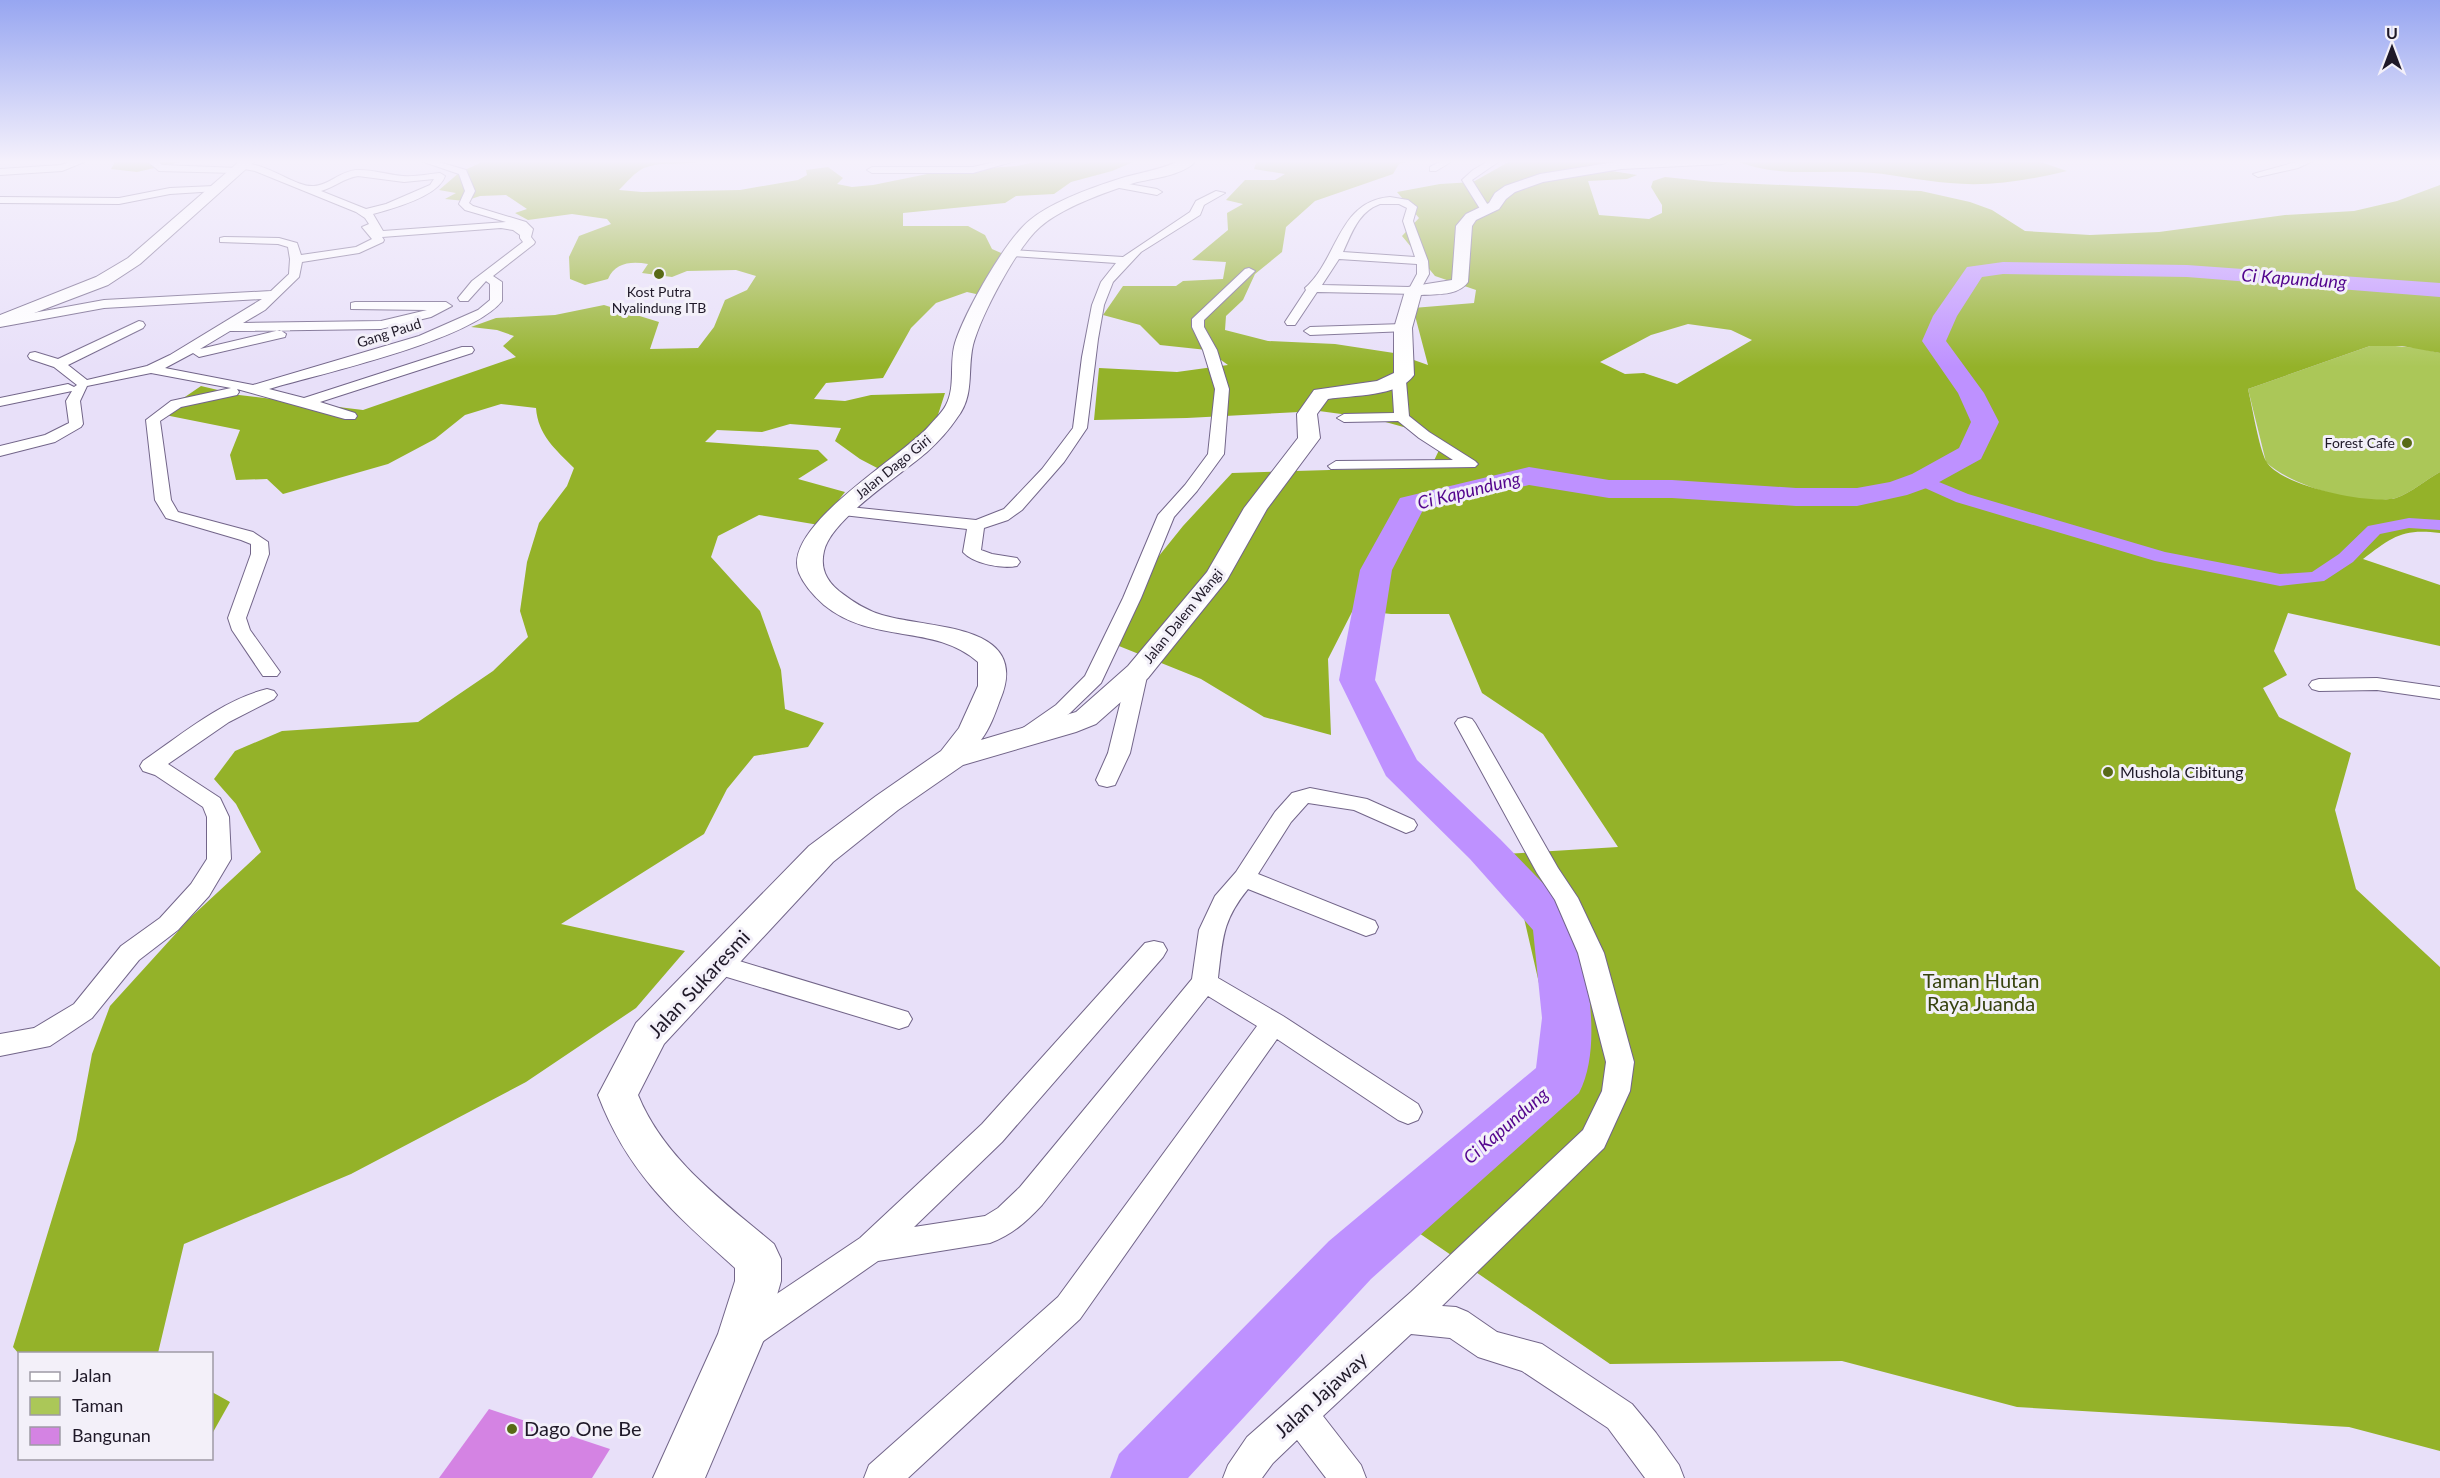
<svg xmlns="http://www.w3.org/2000/svg" width="2440" height="1478" font-family="Lato,sans-serif">
  <style>
    .green { fill: #abc758 }
    .forest { fill: #94b229; fill-rule: evenodd }
    .lines { fill: none; stroke-linecap: round; stroke-linejoin: round }
    .canal { fill: #be91ff; fill-rule: evenodd }
    .river { fill: #be91ff; fill-rule: evenodd }
    .building { fill: #d483e3 }
    .street-casing { stroke: #726589; stroke-width: 2 }
    .secondary-casing { stroke: #726589; stroke-width: 2 }
    .street { fill: #fff; fill-rule: evenodd }
    .secondary { fill: #fff; fill-rule: evenodd }
    .poi-dot { fill: #586a16; stroke: #f3f0f9; stroke-width: 2 }
    .labels { text-anchor: middle; stroke-width: 6; stroke-linejoin: round; paint-order: stroke }
    .far-poi-label { font-size: 14px; fill: #1f1928; stroke: #f3f0f9 }
    .far-street-label { font-size: 14px; fill: #1f1928; stroke: #f3f0f9 }
    .poi-label { font-size: 16px; fill: #1f1928; stroke: #f3f0f9; text-anchor: start }
    .water-label { font-size: 18px; font-style: italic; fill: #53058e; stroke: #f3f0f9 }
    .near-park-label { font-size: 20px; fill: #36420d; stroke: #f3f0f9 }
    .near-street-label { font-size: 20px; fill: #1f1928; stroke: #f3f0f9 }
    .near-poi-label { font-size: 20px; fill: #1f1928; stroke: #f3f0f9; text-anchor: start }
  </style>
  <rect width="100%" height="100%" fill="#e8e0f9"/>
  <path class="green" d="M2384,345l34,3 22,5v119c-13,7 -29,21 -44,26 -34,9 -105,-12 -130,-36l-18,-73 122,-43z"/>
  <path class="forest" d="M116,160h73l-52,12 -26,-3z
    M482,160h223c-20,7 -42,0 -61,8 -9,4 -18,15 -25,22l23,2 98,-2 58,-10 9,-5 -1,-5 22,-3 15,11 -6,6 15,3 21,-2 69,-14 75,-5 26,-6h95l-26,11 -41,11 -17,12 -38,2 -11,7 -102,10v13h65l17,9 7,14 16,7 -23,40 -18,-4 -31,11 -25,25 -28,50 -57,5 -12,16 31,2 26,-6 74,-2 -9,28 -55,49 -21,-11 -25,-18 6,-13 -51,-4 -28,8 -45,-2 -12,12 113,8 10,10 -30,19 47,13 -26,33 -60,-10 -41,21 -7,21 49,54 21,59 4,39 39,14 -16,24 -54,9 -27,33 -23,45 -143,90 124,27 -49,57 -110,74 -175,92 -167,70 -26,109 -139,1 -6,-7 63,-207 16,-86 18,-48 80,-88 71,-66 -25,-48 -22,-25 21,-28 47,-20 136,-9 75,-51 35,-34 -8,-26 7,-49 12,-39 28,-37 7,-18c-19,-19 -36,-33 -38,-60l-35,-4 -36,11 -30,24 -47,25 -105,30 -16,-15 -31,1 -6,-25 10,-25 -75,-15 17,-16 19,-13 38,9 124,15 153,-53 -13,-11 11,-10 -17,-6 -26,-3 25,-9 59,-3 49,-10 55,17 -9,27 48,-1 16,-21 11,-27 22,-10 9,-14 -20,-6 -49,1 -15,6 -30,-4 6,-9c-16,-3 -33,-2 -40,15l-23,6 -15,-6 -1,-22 10,-21 32,-12 -4,-5 -35,-5 -44,6 -13,-7 12,-4 -21,-14 -26,1 -15,5 -20,-2 11,-6 -17,-3 21,-18 18,-8z
    M1257,160h154l-12,4 -6,10 -78,27 -29,26 -4,25 -27,22 -12,26 -17,16 -1,14 43,11 67,3 59,9 34,12 -15,-57 61,-5 2,-13 -41,-14 -33,-40 17,-18 -22,-26 43,-8 33,-2 39,-22h145l-45,11 25,4 -10,4 -39,2 11,34 50,4 13,-6v-8l-11,-18 2,-6 12,-4 48,5 208,9 49,11 22,8 33,21 65,4 69,-3 126,-17 69,-4 43,-10 43,-16v168l-38,-7h-32l-122,43c4,17 11,59 18,72 13,25 105,44 130,37 15,-5 31,-19 44,-26v61c-38,-5 -48,4 -77,26l77,26v61l-152,-33 -14,38 13,24 -24,13 16,29 72,36 -16,57 21,79 84,78v484l-91,-24 -332,-20 -175,-46 -232,3 -229,-157 71,-47 69,-39 28,-36 4,-41 -38,-165 -27,-24 130,-8 -75,-113 -61,-41 -33,-79h-58l-38,-4 -25,49 3,76 -67,-18 -63,-38 -97,-39 34,-58 45,-56 49,-53 199,-6 9,-19 -22,-17 -47,-13 -52,-7 -132,7 -93,2 5,-52 78,4 51,-7 -21,-15 -47,-5 -20,-20 -37,-10 20,-29h53l7,-5 40,-2 3,-17 -34,-2 36,-30 -1,-17 16,-9 -17,-4 19,-20h30l10,-6 -31,-5zM1688,324l43,6 21,10 -75,44 -33,-11 -19,1 -25,-12 51,-27z
    M1733,160h302l32,11c-38,9 -78,16 -117,12 -30,-2 -61,-10 -91,-11 -46,-2 -80,6 -126,-12z
    M212,1392l18,10 -18,32z"/>
  <g class="lines">
    <path class="canal" d="M1922,475l46,19 197,58 115,22 32,-2 27,-18 29,-28 41,-8 31,2v10l-31,-2 -29,6 -27,28 -29,19 -44,5 -125,-25 -199,-59 -40,-18 -2,-4 2,-4z"/>
    <path class="river" d="M2003,262l184,3 253,18v14l-253,-20 -184,-3 -21,3 -25,39 -11,25 38,52 15,29 -18,37 -49,27 -25,9 -50,11h-61l-124,-8h-63l-80,-13 -106,25 -31,60 -17,110 42,80 83,79 72,74 7,12c7,51 24,121 0,168l-208,186 -183,199h-78l9,-24 210,-213 207,-173 6,-50 -9,-88 -63,-71 -84,-83 -47,-96 21,-110 40,-72 129,-31 80,13h63l124,8h61l33,-6 22,-8 47,-26 12,-26 -13,-29 -36,-52 11,-25 34,-49z"/>
  </g>
  <path class="building" d="M489,1409l121,40 -18,29h-153z"/>
  <g class="lines">
    <defs>
      <path id="street" d="M75,160h8l1,2 -22,9 -62,4v-6l61,-4z
        M146,160h10l6,5 77,3v-4c26,-4 56,24 75,22 16,-1 24,-14 42,-16 16,-1 32,5 47,6 12,1 25,-2 37,-3l5,3c-6,20 -53,33 -72,38l10,17 123,-9 -41,-12 -6,-6 6,-13 -6,-17 -41,-14h14l34,10 9,21 -6,12 4,3 53,16 7,7 -2,8 4,5 -1,2 -41,32 9,6v19c-32,40 -179,72 -233,88l35,9 158,-51h10l2,3 -2,3 -152,49 35,11 2,3 -2,3h-10l-108,-30 2,3 -2,3 -56,12 -21,14 11,79 7,12 75,20 15,10 1,12 -23,64 4,12 30,42 -3,4h-14l-31,-46 -4,-12 23,-64v-10l-10,-4 -75,-22 -11,-18 -9,-80 25,-19 60,-13 -80,-15 -64,13 -7,15 3,23 -2,3 -26,15 -55,14v-10l45,-11 24,-12 -3,-22 6,-10 -72,15v-8l68,-14 6,3 3,-2 -23,-18 -24,-8 -2,-3 2,-3 5,-1 23,7 81,-38 4,1 2,3 -2,3 -75,37 19,15 60,-14 23,-11 92,-56 -158,9 -104,19v-8l104,-19 167,-9 18,-17 1,-15 -2,-12 -10,-3 -58,-2v-4l4,-1 55,1 18,5 4,12 55,-8 16,-8 -10,-12 7,-3 -4,-6 -9,-6 -101,-41 -16,-3v4l-3,1 -77,-2zM358,176l46,6 30,-3 -4,6 -44,19 -20,5 -45,-18c14,-4 23,-13 37,-15zM501,228l12,2 7,5v3l3,4 -51,39 -14,17 2,3h8l18,-20 4,3v16l-12,10 -59,26 -166,49 -88,-17 28,-15 6,4 86,-20 1,-3 -6,-4 -80,19 30,-18 151,-2 50,-12 21,-11 -6,-4h-91l-4,1v6l76,1 -46,11 -138,2 22,-13 34,-33 3,-15 57,-9 24,-11 1,-2 -2,-3z
        M1004,160h15l-46,13h-101l-5,-3 5,-3h101z
        M1443,160h11l-18,11h-6v-4z
        M1490,160h11l-29,20 19,30 -5,3 -4,-1 -20,-32 11,-10z
        M2303,160h12l-17,8 -40,9 -5,-3z
        M1117,182l40,7 5,3 -5,3 -43,-8v-4z
        M214,186l3,1v4l-47,3 -51,10 -119,-1v-6l119,1 51,-10z
        M1216,191l9,2 -21,12 -4,10 -59,37 -28,30 -9,23 -6,34 -11,89 -23,34 -42,48 -14,10 -24,8 -3,22 11,4 25,4 3,4 -3,4c-15,3 -43,-2 -54,-14l4,-23 -133,-15 -2,-3 8,-5 136,14 28,-11 38,-40 31,-41 9,-71 10,-52 9,-23 15,-19 -105,-7 -6,-3 6,-3 112,7 67,-45 6,-11z
        M1390,197l18,3 9,7 -4,14 15,40 1,13 -11,20 -101,-2 -22,33h-8l-2,-3 21,-32 -1,-2c33,-29 33,-87 85,-91zM1380,204h19l8,4 -4,13 12,36 -72,-5c9,-19 15,-40 37,-48zM1339,259l78,5v10l-7,13 -88,-2z
        M1249,268l6,3 -2,2 -49,47v7l13,23 12,39 -5,65 -27,37 -23,26 -33,81 -40,85 -31,30 -36,27 -7,1 -7,-1 -3,-5 3,-5 36,-25 29,-29 38,-78 35,-83 27,-30 23,-31 7,-65 -12,-39 -11,-23v-8l53,-50z
        M1403,324l4,1 2,3 -2,3 -97,4 -6,-4 6,-4z
        M1399,377l7,4 3,35 20,16 46,29 3,3 -3,3 -144,2 -3,-3 8,-5 117,-1 -34,-22 -21,-17 -54,1 -7,-4 7,-4 50,-1 -2,-32z
        M1138,666l7,2 3,4 -18,81 -15,32 -8,2 -8,-2 -3,-5 12,-27 20,-81 3,-4z
        M2377,678l63,9v12l-63,-9 -58,1 -7,-2 -3,-4 3,-4 7,-2z
        M267,689l7,2 3,4 -3,4 -45,23 -61,42 52,34 9,19 2,42 -22,37 -31,34 -39,30 -47,58 -42,28 -50,10v-22l34,-6 40,-24 47,-58 39,-28 31,-34 16,-25v-42l-4,-10 -48,-32 -12,-4 -3,-5 3,-5c38,-26 79,-61 124,-72z
        M1465,717l7,2 3,4 83,145 20,30 26,55 30,109 -4,29 -26,57 -162,158 14,1 12,5 29,20 45,12 90,60 24,29 23,32 5,13h-39l-37,-50 -86,-57 -44,-14 -28,-19 -39,-4 -88,82 38,49 5,13h-40l-29,-38 -24,23 -11,15h-39l5,-13 19,-28 164,-145 172,-162 19,-39 4,-29 -28,-109 -23,-53 -18,-27 -82,-150 3,-4z
        M1310,788l57,11 47,21 3,5 -3,5 -8,3 -52,-23 -46,-7 -17,19 -33,52 117,47 3,6 -3,6 -9,3 -118,-47c-26,32 -25,49 -30,89l65,38 135,88 4,8 -4,8 -10,4 -10,-4 -121,-81 -197,280 -172,159h-44l5,-13 189,-168 199,-271 -49,-30 -166,209c-16,17 -30,30 -52,38l-112,18 -119,83 -12,5 -12,-5 -5,-11 5,-11 125,-84 122,-114 163,-181 9,-2 9,2 4,7 -4,7 -161,185 -88,85 71,-11 13,-8 22,-21 172,-208 7,-49 16,-34 21,-24 39,-60 17,-19z
        M716,954l192,58 4,7 -4,7 -9,3 -192,-58 -4,-7 4,-7z"/>
      <path id="secondary" d="M241,160h15l-116,104 -32,21 -108,41v-11l96,-38 32,-19z
        M1181,160h16c-14,16 -44,18 -63,23 -28,9 -73,25 -94,44 -23,20 -59,88 -67,118 -6,26 2,50 -16,73 -8,12 -19,24 -30,34 -25,22 -96,67 -103,99 -4,17 2,29 15,40 13,10 26,19 43,24 45,14 151,7 118,85 -5,14 -10,28 -19,40l95,-28 52,-46 79,-94 37,-64 54,-70 -1,-24 17,-24 63,-9 17,-8v-45l11,-37 3,-4 6,-1 38,-6 4,-54 10,-12 23,-11 6,-10 10,-7 35,-12 81,-13 109,-1 -7,4 -102,5 -78,13 -28,10 -9,7 -7,10 -23,11 -4,6 -4,56c-10,14 -31,12 -47,13l-9,33 2,47c-15,22 -62,20 -86,24l-11,15 3,24 -53,71 -40,71 -79,98 -52,46 -20,8 -113,33 -65,45 -65,52 -169,182 -26,51c26,64 85,106 136,149l7,15v22l-16,56 -60,141h-52l65,-144 17,-53v-13c-61,-55 -107,-94 -137,-173l38,-72 173,-177 67,-50 65,-45 18,-23 19,-42v-24c-44,-39 -105,-17 -154,-57 -10,-9 -20,-20 -25,-32 -19,-46 103,-116 130,-147 5,-6 13,-13 17,-21 10,-19 3,-42 9,-62 10,-31 50,-103 75,-123 23,-19 66,-34 95,-43 19,-5 38,-8 56,-17z"/>
    </defs>
    <use href="#street" class="street-casing"/>
    <use href="#secondary" class="secondary-casing"/>
    <use href="#street" class="street"/>
    <use href="#secondary" class="secondary"/>
  </g>
  <linearGradient id="sky" x2="0" y2="1"><stop stop-color="#97a6f1"/><stop offset="0.44" stop-color="#f5f1fc"/><stop offset="1" stop-color="#f5f1fc" stop-opacity="0"/></linearGradient>
  <rect width="2440" height="367" fill="url(#sky)"/>
  <g class="poi-dot">
    <circle cx="659" cy="274" r="6"/>
    <circle cx="2407" cy="443" r="6"/>
    <circle cx="2108" cy="772" r="6"/>
    <circle cx="512" cy="1429" r="6"/>
  </g>
  <g class="labels">
    <g class="far-poi-label">
      <text x="659" y="297">Kost Putra<tspan x="659" dy="16">Nyalindung ITB</tspan></text>
      <text x="2395" y="448" text-anchor="end">Forest Cafe</text>
    </g>
    <g class="far-street-label">
      <text transform="translate(389 333) rotate(-18)" y="5">Gang Paud</text>
      <text transform="translate(893 467) rotate(-39)" y="5">Jalan Dago Giri</text>
      <text transform="translate(1183 616) rotate(-51)" y="5">Jalan Dalem Wangi</text>
    </g>
    <g class="poi-label">
      <text x="2120" y="778">Mushola Cibitung</text>
    </g>
    <g class="water-label">
      <text transform="translate(2294 279) rotate(4)" y="6">Ci Kapundung</text>
      <text transform="translate(1469 491) rotate(-14)" y="6">Ci Kapundung</text>
      <text transform="translate(1506 1126) rotate(-41)" y="6">Ci Kapundung</text>
    </g>
    <g class="near-park-label">
      <text x="1981" y="988">Taman Hutan<tspan x="1981" dy="23">Raya Juanda</tspan></text>
    </g>
    <g class="near-street-label">
      <text transform="translate(699 984) rotate(-47)" y="7">Jalan Sukaresmi</text>
      <text transform="translate(1321 1395) rotate(-42)" y="7">Jalan Jajaway</text>
    </g>
    <g class="near-poi-label">
      <text x="524" y="1436">Dago One Be</text>
    </g>
  </g>
  <rect x="18" y="1352" width="195" height="108" fill="#f3f0f9" stroke="#9e9aa5" stroke-width="1.5"/>
  <rect x="30" y="1372" width="30" height="9" fill="#ffffff" stroke="#9e9aa5" stroke-width="1.5"/>
  <text x="72" y="1382" font-size="18" fill="#1f1928">Jalan</text>
  <rect x="30" y="1397" width="30" height="18" fill="#abc758" stroke="#9e9aa5" stroke-width="1.5"/>
  <text x="72" y="1412" font-size="18" fill="#1f1928">Taman</text>
  <rect x="30" y="1427" width="30" height="18" fill="#d483e3" stroke="#9e9aa5" stroke-width="1.5"/>
  <text x="72" y="1442" font-size="18" fill="#1f1928">Bangunan</text>
  <g transform="translate(2392 48)" stroke="#f3f0f9" stroke-width="4.5" paint-order="stroke">
  <path d="M0-4.5L10 22L0 15L-10 22Z" fill="#1f1928"/>
  <text y="-9" font-size="16" font-weight="bold" text-anchor="middle" fill="#1f1928">U</text>
  </g>
</svg>
